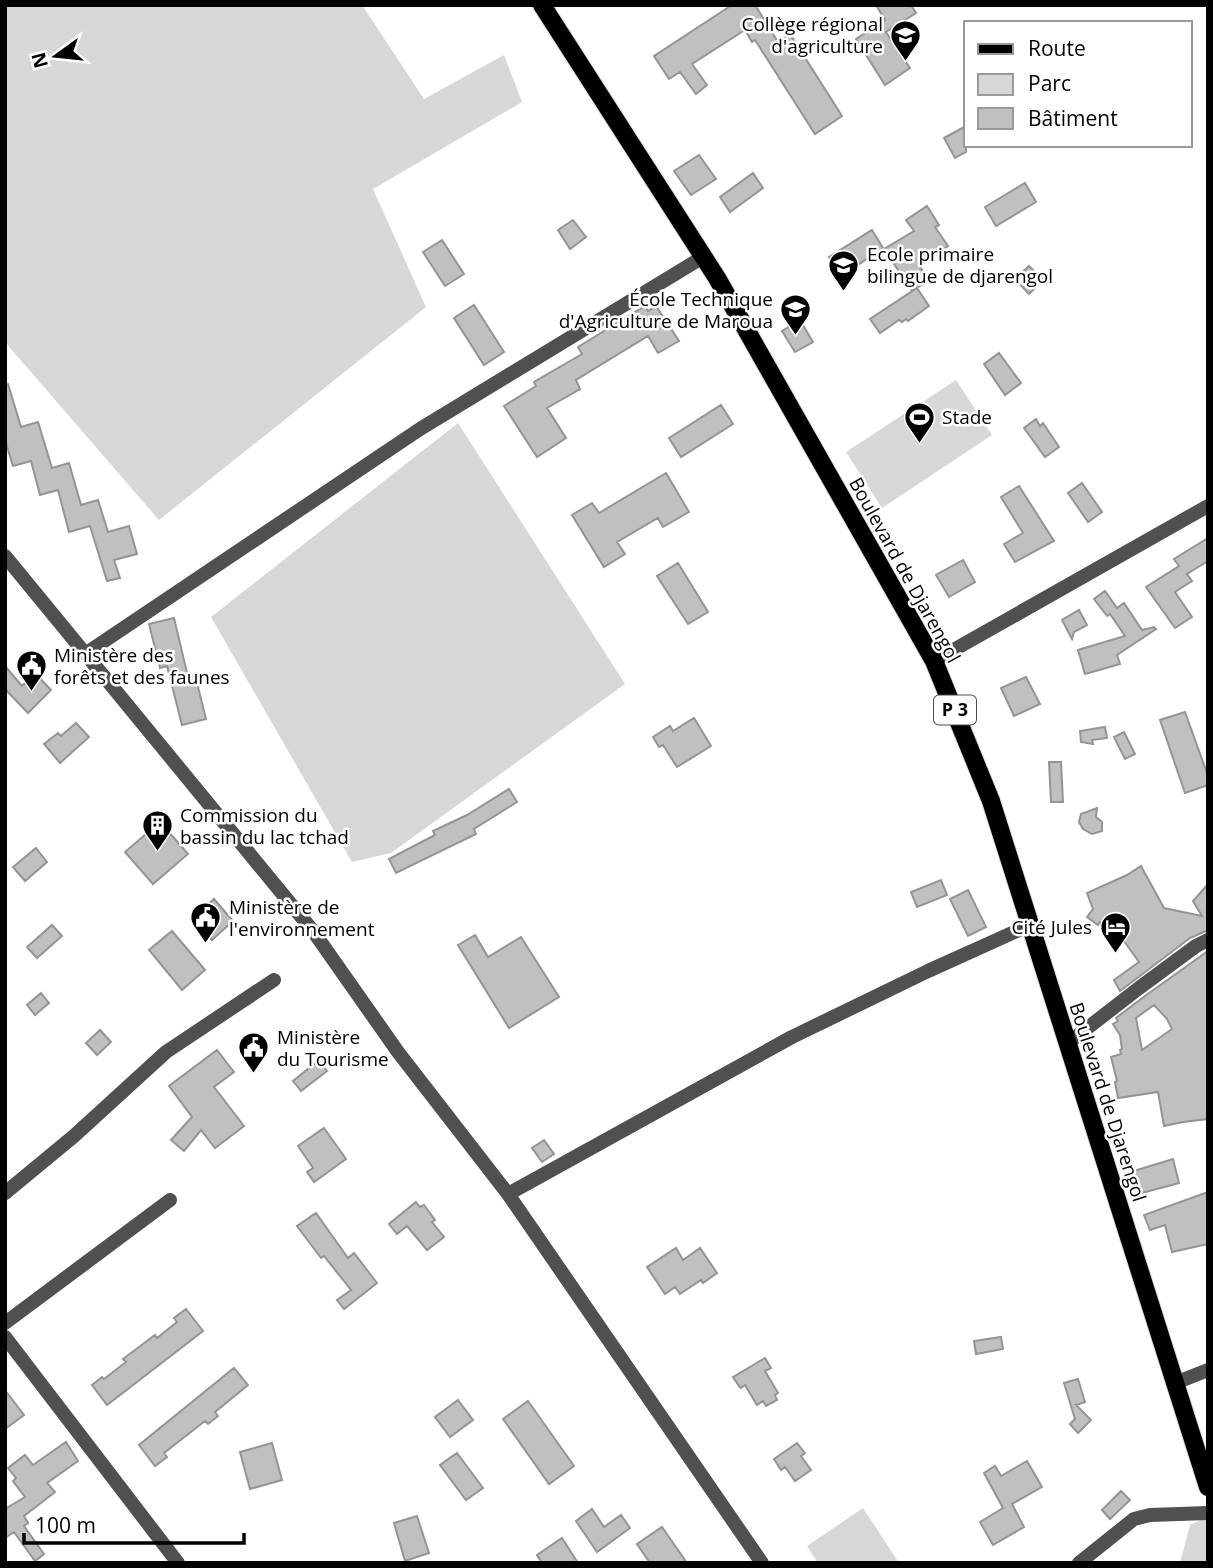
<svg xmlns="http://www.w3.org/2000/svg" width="1213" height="1568" font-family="'Open Sans',sans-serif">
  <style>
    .green { fill: #d7d7d7 }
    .building { fill: #c0c0c0; stroke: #949494; stroke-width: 2; fill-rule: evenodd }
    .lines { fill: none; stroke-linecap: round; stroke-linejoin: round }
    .primary-casing { stroke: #dbdbdb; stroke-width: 20 }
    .minor { stroke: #505050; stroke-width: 14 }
    .primary { stroke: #000; stroke-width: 18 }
    .labels { text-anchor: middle; stroke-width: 5; stroke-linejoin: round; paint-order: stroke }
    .shield { fill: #fff; stroke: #4c4c4c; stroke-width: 2 }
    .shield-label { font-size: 18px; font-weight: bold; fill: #000 }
    .poi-label { font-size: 19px; fill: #000; stroke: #fff; text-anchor: start }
    .street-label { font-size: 19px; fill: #000; stroke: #fff }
  </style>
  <rect width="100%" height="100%" fill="#fff"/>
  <path class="green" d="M5,5h357l62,94 80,-44 18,47 -149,87 53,118 -267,213 -154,-178z
    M956,380l36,55 -110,73 -36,-56z
    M458,423l167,261 -234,169 -39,9 -141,-245z
    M863,1508l36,55h-81l-11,-17z
    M1208,1517v46h-28l10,-38z"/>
  <path class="building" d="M732,5h23l23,37 12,-8 52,82 -27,18 -60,-94 -3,2 -7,-12 -53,34 15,21 -11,9 -16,-22 -11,7 -15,-23z
    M876,5h35l5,8 -30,19 24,36 -25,17 -29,-46 29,-19z
    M966,126v26l-11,6 -11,-20z
    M699,155l17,24 -25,16 -17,-24z
    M753,173l10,15 -33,24 -10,-15z
    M1025,183l11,19 -40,24 -11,-19z
    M927,206l12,19 -4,2 13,19 -28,20 8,15 -16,10 -28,-42 30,-18 -8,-11z
    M573,220l13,17 -16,12 -12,-19z
    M872,230l11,18 -43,29 -11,-20z
    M442,240l22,34 -19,12 -22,-34z
    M1029,266l14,14 -14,14 -14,-15z
    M917,288l12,18 -21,15 -2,-2 -4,3 -3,-2 -19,13 -10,-14z
    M474,305l30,47 -20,13 -30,-47z
    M645,306l3,5 8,-5 23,35 -21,12 -10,-17 -72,44 4,9 -33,19 19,30 -29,19 -33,-51 32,-20 -2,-4 48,-28 -4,-7z
    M800,320l13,22 -18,10 -13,-21z
    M999,353l22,30 -16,12 -21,-31z
    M5,384h3l13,43 17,-5 14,46 17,-5 12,42 17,-5 10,32 21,-6 8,28 -23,6 6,18 -13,3 -17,-55 -21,6 -11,-42 -18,5 -9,-34 -18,5 -8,-26z
    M721,405l12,19 -52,33 -12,-19z
    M1036,419l4,7 3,-3 16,24 -14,10 -21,-29z
    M666,473l23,39 -26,15 -5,-9 -41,24 8,12 -21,13 -32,-52 20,-12 7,10z
    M1082,483l20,29 -14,10 -20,-29z
    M1019,486l35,55 -39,21 -11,-18 19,-11 -22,-36z
    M1208,538v23l-21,13 5,7 -17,11 17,25 -17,11 -29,-41 33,-21 -5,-7z
    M963,560l12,22 -26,15 -13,-22z
    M678,563l30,49 -20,12 -31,-48z
    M1105,591l12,17 7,-5 18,27 12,-3 2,2 -39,26 3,9 -35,10 -7,-24 47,-14 -15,-22 -3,2 -13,-17z
    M1079,610l8,15 -13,7 -2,7 -10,-19z
    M174,618l14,59 7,-2 11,44 -24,6 -15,-59 -7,2 -11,-44z
    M5,666l17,20 13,-13 16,17 -23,23 -23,-24z
    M1026,677l14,27 -26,12 -13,-28z
    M1185,712l23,64v9l-23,8 -25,-73z
    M694,718l17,28 -34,21 -14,-22 -4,2 -6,-10 17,-11 3,5z
    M76,723l13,14 -29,26 -16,-19 14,-11 3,3z
    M1105,727l2,11 -15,2 1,4 -12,-2 -1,-11z
    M1124,732l11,22 -10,5 -11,-22z
    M1049,762h12l2,40h-12z
    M509,789l8,13 -43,27 2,5 -80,39 -7,-14 46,-24 -2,-4 34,-16z
    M1097,808l-1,9 6,5v9l-10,3 -9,-5 -4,-7 2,-8z
    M160,822l28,32 -35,30 -28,-32z
    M36,848l11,14 -22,19 -12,-14z
    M1141,866l23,42 38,8 -9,-15 15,-17v46l-18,8 -70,53 -6,-11 25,-18 -23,-32 -5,5 -11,-13 -2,3 -11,-8 6,-8 -6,-16 40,-18z
    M941,880l6,15 -30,12 -6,-15z
    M968,890l18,37 -18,9 -18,-37z
    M214,899l19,22 -21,19 -19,-22z
    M52,925l10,11 -25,22 -10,-11z
    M172,931l33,39 -23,20 -33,-40z
    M475,935l13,22 33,-20 38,60 -50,31 -51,-83z
    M1208,951v168l-25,3 -19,4 -6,-34 -40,6 -3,-16 2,-1 -6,-24 10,-3 -1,-4 2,-1 -2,-14 -7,-11 5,-3 -2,-3 29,-22zM1154,1005l13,14 5,10 -30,21 -6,-32z
    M41,993l8,10 -14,12 -8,-10z
    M100,1030l11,12 -14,13 -11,-12z
    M217,1050l17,22 -20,15 30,39 -29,22 -14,-18 -17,21 -13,-11 21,-23 -23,-31z
    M319,1060l8,11 -26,20 -8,-10z
    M324,1128l22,31 -32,23 -7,-10 6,-4 -15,-22z
    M544,1140l10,14 -12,8 -10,-14z
    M1173,1159l6,24 -37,10 -8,-22z
    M1208,1192v52l-36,8 -7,-27 -15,5 -6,-15z
    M416,1202l4,5 4,-2 11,15 -3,2 12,15 -17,13 -20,-24 -10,8 -8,-10z
    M316,1213l32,45 6,-5 23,30 -33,26 -7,-9 14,-10 -27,-34 -3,2 -24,-32z
    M676,1248l7,12 17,-12 17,25 -14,10 -2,-3 -21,14 -5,-7 -10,7 -18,-27z
    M186,1309l17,22 -96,74 -15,-20 10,-8 2,2 22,-17 -3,-3 32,-24 2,3 20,-16 -3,-4z
    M1001,1337l2,12 -27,5 -2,-13z
    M765,1358l6,10 -6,3 13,22 -3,2 2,5 -11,6 -3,-5 -6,4 -12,-20 -4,3 -2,-2 -6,-9z
    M234,1368l14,17 -33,27 3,4 -10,8 -3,-3 -41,32 3,4 -12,9 -16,-21z
    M1078,1379l7,23 -9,3 15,15 -13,13 -8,-9 5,-5 -11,-36z
    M5,1390l19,25 -19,14z
    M458,1400l15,20 -23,17 -15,-20z
    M528,1401l46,65 -25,18 -46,-65z
    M66,1442l12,19 -31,22 8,9 -31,24 4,7 -4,3 20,28 -9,7 -21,-29 -9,6v-29l20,-12 -12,-16 3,-3 -8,-10 17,-13 8,10z
    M272,1443l10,37 -32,9 -10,-37z
    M797,1443l8,10 -4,3 10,14 -16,11 -10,-14 -4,3 -7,-11z
    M457,1453l26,35 -17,12 -26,-35z
    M1027,1461l15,26 -30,17 12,23 -31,18 -13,-23 23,-14 -19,-35 11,-7 6,10z
    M1121,1491l9,9 -20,19 -8,-9z
    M592,1509l12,18 17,-12 9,13 -33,24 -21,-31z
    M417,1516l12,37 -24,8 -11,-38z
    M662,1527l25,36h-37l-13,-19z
    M562,1538l16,25h-36l-5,-8z"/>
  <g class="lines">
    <defs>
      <path id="primary" d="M542,5l175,273 217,383 57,140 217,686"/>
    </defs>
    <use href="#primary" class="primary-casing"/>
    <path class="minor" d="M5,556l308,375 85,121 110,142 254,369
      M85,654l335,-225 283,-172
      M934,661l274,-155
      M1068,1043l71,-55 57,-42 12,-6
      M5,1193l69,-57 92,-84 108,-72
      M508,1194l284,-157 136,-66 102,-46
      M5,1323l165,-123
      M5,1337l173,226
      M1175,1383l33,-13
      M1079,1563l55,-44 16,-4 58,-2"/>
    <use href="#primary" class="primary"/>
  </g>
  <defs>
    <symbol id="university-pin" viewBox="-11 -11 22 30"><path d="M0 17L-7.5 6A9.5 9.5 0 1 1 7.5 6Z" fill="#000" stroke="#fff"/><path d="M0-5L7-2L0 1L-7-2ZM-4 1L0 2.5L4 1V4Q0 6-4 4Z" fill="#fff"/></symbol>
    <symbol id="school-pin" viewBox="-11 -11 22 30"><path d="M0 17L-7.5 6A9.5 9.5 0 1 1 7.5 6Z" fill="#000" stroke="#fff"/><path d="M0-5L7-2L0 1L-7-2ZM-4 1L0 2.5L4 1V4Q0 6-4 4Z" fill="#fff"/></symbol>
    <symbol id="stadium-pin" viewBox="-11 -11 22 30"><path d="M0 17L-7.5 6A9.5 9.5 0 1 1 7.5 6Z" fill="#000" stroke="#fff"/><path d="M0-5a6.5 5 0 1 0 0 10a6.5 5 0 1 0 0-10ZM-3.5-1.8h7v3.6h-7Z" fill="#fff"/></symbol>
    <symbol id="civic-pin" viewBox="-11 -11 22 30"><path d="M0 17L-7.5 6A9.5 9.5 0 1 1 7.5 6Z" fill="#000" stroke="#fff"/><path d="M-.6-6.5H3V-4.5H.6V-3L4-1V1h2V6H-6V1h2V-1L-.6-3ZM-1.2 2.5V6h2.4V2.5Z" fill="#fff"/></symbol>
    <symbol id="building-pin" viewBox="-11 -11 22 30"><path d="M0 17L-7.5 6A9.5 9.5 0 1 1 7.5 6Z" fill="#000" stroke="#fff"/><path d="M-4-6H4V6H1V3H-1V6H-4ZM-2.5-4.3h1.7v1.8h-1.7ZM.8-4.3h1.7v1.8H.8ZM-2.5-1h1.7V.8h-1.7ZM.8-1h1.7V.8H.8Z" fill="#fff"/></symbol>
    <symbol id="hotel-pin" viewBox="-11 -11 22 30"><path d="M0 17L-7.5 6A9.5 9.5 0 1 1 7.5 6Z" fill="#000" stroke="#fff"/><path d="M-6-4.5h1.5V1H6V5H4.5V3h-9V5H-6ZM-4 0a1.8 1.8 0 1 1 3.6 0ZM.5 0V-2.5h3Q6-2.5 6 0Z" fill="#fff"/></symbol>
  </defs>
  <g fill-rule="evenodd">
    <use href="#university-pin" x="888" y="18" width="35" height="47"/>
    <use href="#school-pin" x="826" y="248" width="35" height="47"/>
    <use href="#school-pin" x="778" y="292" width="35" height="47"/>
    <use href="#stadium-pin" x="902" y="400" width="35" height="47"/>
    <use href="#civic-pin" x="14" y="648" width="35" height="47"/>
    <use href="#building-pin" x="140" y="808" width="35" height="47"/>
    <use href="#civic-pin" x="188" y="900" width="35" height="47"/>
    <use href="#hotel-pin" x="1098" y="910" width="35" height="47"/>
    <use href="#civic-pin" x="236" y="1030" width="35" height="47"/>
  </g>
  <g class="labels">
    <rect class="shield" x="934" y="695.5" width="42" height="29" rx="5"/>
    <g class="shield-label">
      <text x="955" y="716">P 3</text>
    </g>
    <g class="poi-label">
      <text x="883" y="31" text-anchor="end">Collège régional<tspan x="883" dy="22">d'agriculture</tspan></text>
      <text x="867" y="261">Ecole primaire<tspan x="867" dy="22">bilingue de djarengol</tspan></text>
      <text x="773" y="306" text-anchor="end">École Technique<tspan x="773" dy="22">d'Agriculture de Maroua</tspan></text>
      <text x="942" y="424">Stade</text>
      <text x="54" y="662">Ministère des<tspan x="54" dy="22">forêts et des faunes</tspan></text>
      <text x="180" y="822">Commission du<tspan x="180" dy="22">bassin du lac tchad</tspan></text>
      <text x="229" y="914">Ministère de<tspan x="229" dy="22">l'environnement</tspan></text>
      <text x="1092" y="934" text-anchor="end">Cité Jules</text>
      <text x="277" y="1044">Ministère<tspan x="277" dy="22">du Tourisme</tspan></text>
    </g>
    <g class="street-label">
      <text transform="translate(905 570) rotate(61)" y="7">Boulevard de Djarengol</text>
      <text transform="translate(1108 1102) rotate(72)" y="7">Boulevard de Djarengol</text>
    </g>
  </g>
  <rect width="1213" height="1568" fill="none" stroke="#000000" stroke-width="14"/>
  <rect x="964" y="21" width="228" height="126" fill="#ffffff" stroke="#999999" stroke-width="2"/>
  <rect x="978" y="44" width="35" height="10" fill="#000000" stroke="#999999" stroke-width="2"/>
  <text x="1028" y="56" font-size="21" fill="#000000">Route</text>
  <rect x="978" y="74" width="35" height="21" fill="#d7d7d7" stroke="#999999" stroke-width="2"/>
  <text x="1028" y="91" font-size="21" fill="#000000">Parc</text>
  <rect x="978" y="108" width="35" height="21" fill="#c0c0c0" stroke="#999999" stroke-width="2"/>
  <text x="1028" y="126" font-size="21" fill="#000000">Bâtiment</text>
  <g transform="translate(56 56) rotate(255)" stroke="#ffffff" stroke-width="5" paint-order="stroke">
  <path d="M0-5L12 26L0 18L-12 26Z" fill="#000000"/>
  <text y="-10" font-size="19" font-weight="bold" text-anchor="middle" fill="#000000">N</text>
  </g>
  <path d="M24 1533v10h220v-10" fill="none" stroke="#000000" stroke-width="3.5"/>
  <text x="35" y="1533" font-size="21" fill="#000000" stroke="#ffffff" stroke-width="5" paint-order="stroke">100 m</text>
</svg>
